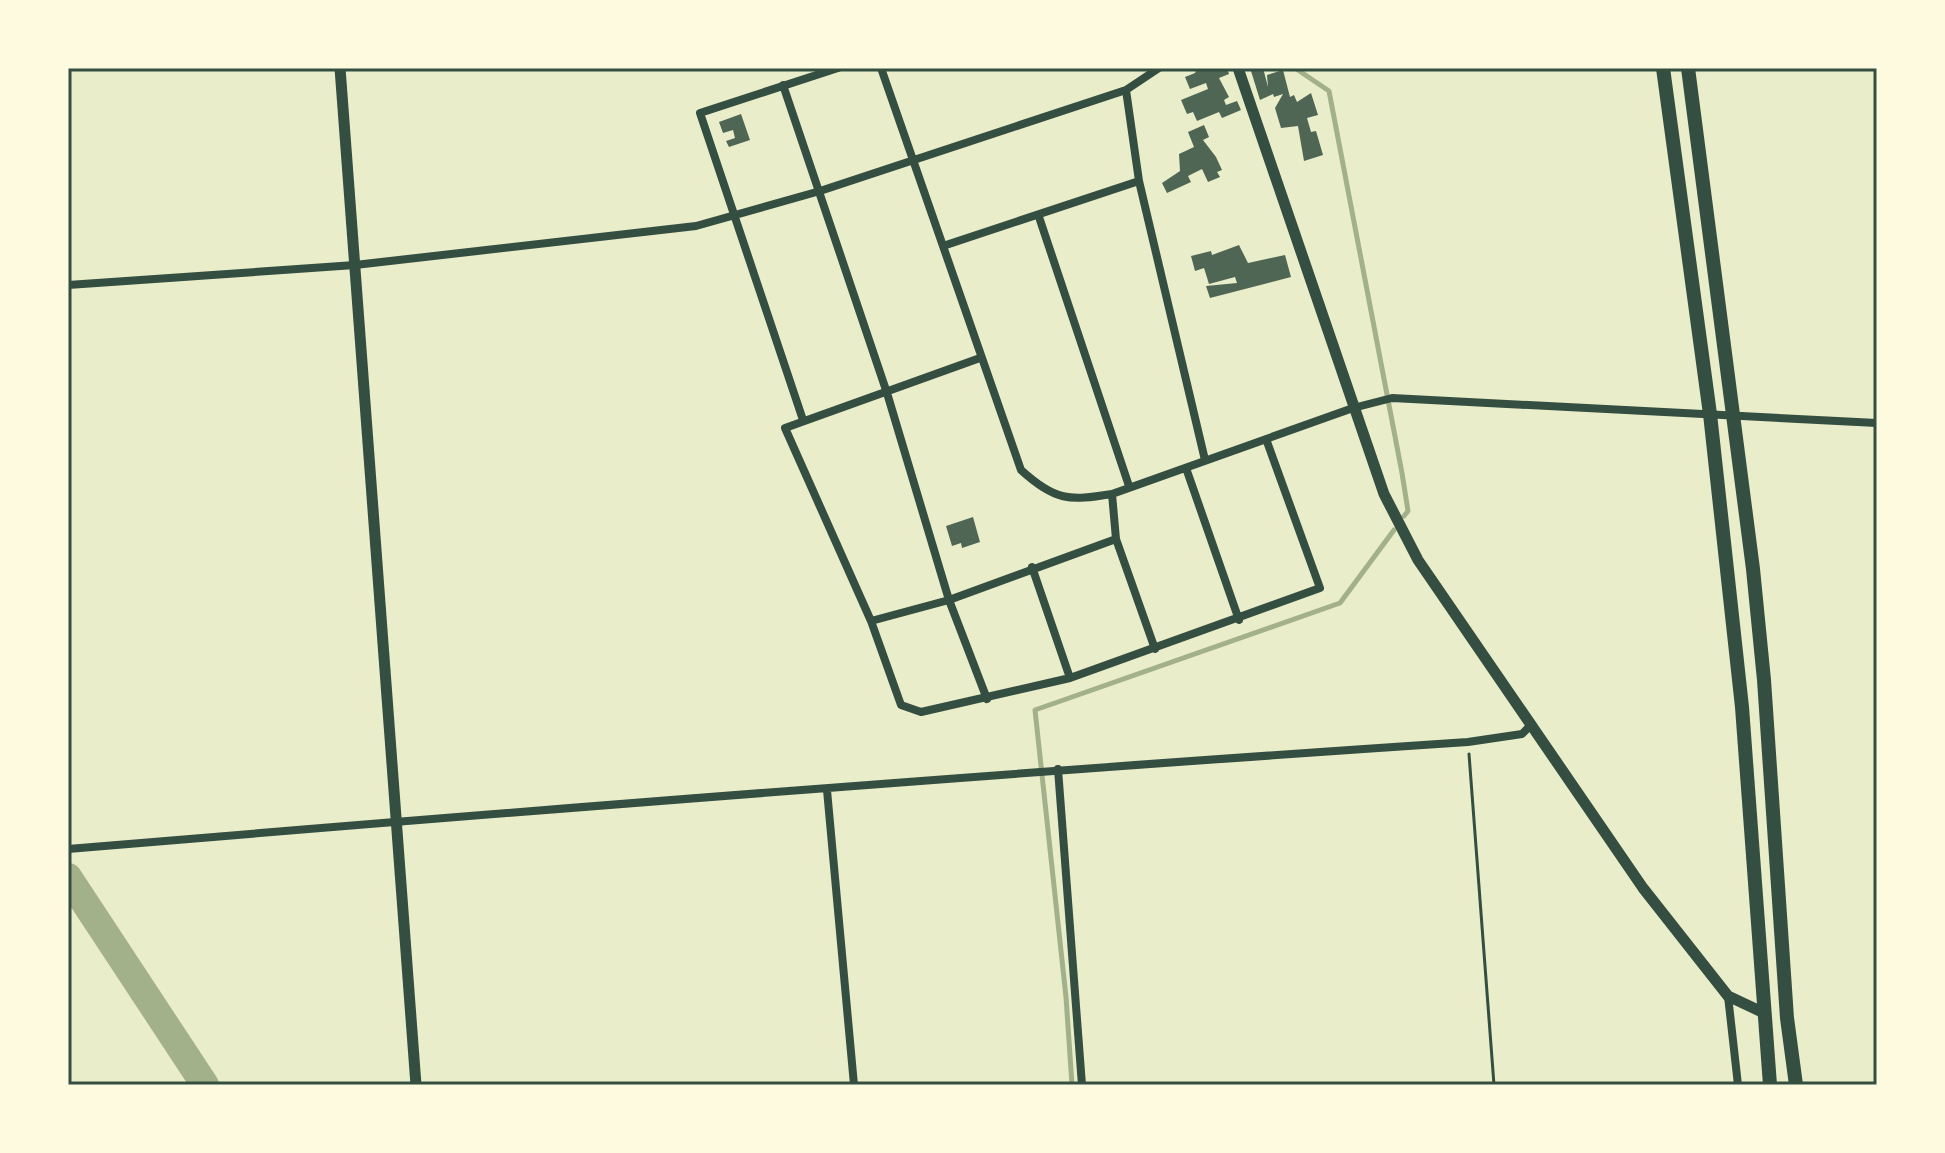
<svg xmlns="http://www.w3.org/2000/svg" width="1945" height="1153" font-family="'Exo 2',sans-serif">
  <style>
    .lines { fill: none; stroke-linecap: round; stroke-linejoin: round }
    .stream { stroke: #a3b18a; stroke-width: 5 }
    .river { stroke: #a3b18a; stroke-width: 28 }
    .building { fill: #4f6655 }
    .path { stroke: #344e41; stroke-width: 3 }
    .minor { stroke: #344e41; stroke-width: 8 }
    .tertiary { stroke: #344e41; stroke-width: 11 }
    .trunk { stroke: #344e41; stroke-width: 14 }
    .neatline { fill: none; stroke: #344e41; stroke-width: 3 }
  </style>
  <rect width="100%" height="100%" fill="#e9edc9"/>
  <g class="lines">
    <path class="stream" d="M1295,68l34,23 73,382 6,38 -4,5
      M1072,1085l-6,-88 -31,-287 305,-107 54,-73"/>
    <path class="river" d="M68,877l137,208"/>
  </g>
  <path class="building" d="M1227,68l2,6 -10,4 10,19 -5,3 2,5 11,-4 4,9 -19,8 -3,-6 -22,9 -4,-9 -6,2 -6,-14 27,-11 -2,-6 -16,6 -5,-12 10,-4 2,-5z
    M1263,68l5,19 -1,-12 16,-5 7,27 4,-2 3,7 14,-9 7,22 -11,3 4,14 5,-1 7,24 -19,6 -6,-35 -17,2 -6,-20 8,-14 -9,3 -1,-3 -13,6 -9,-29z
    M741,114l9,26 -21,7 -3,-6 9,-3 -2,-8 -10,3 -4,-11z
    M1204,125l5,12 -6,3 13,17 6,13 -5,2 3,5 -12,5 -6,-13 -14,7 3,6 -24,11 -5,-10 18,-12 -1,-17 15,-7 -6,-15z
    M1239,245l9,18 37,-8 6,22 -81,21 -4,-12 31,-3 -2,-6 -26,7 -5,-16 -9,3 -4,-15 20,-5 1,4z
    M973,517l7,25 -18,6 -1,-5 -9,3 -6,-20z"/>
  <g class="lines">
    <path class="path" d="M1875,68l2,17
      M1469,754l25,331"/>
    <path class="minor" d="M881,68l140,402c34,31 48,31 91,24l241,-86 39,-10 485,25
      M783,85l104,308 62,207 38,99
      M1126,90l13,91 66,279
      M1039,217l90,269
      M943,246l196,-65
      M68,285l287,-20 341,-39 124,-35 306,-101 33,-22
      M980,358l-195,70 86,193 30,84 20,7 149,-34 250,-90 -54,-149
      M803,420l-103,-307 138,-45
      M1186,468l53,152
      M1112,494l4,45 39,110
      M1032,567l38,111
      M871,621l78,-21 167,-61
      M1058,769l24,316
      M827,790l27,295
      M68,849c466,-39 933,-76 1400,-107l54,-8 10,-10
      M1728,996l10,89"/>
    <path class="tertiary" d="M340,68l76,1017
      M1238,68l146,426 34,66 225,328 85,108 34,16"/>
    <path class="trunk" d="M1663,68l47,346 32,293 28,378
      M1688,68l65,501 11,111 23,338 9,67"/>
  </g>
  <rect width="1945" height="1153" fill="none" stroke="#fefae0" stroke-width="140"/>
  <rect x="70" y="70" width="1805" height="1013" class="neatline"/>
</svg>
